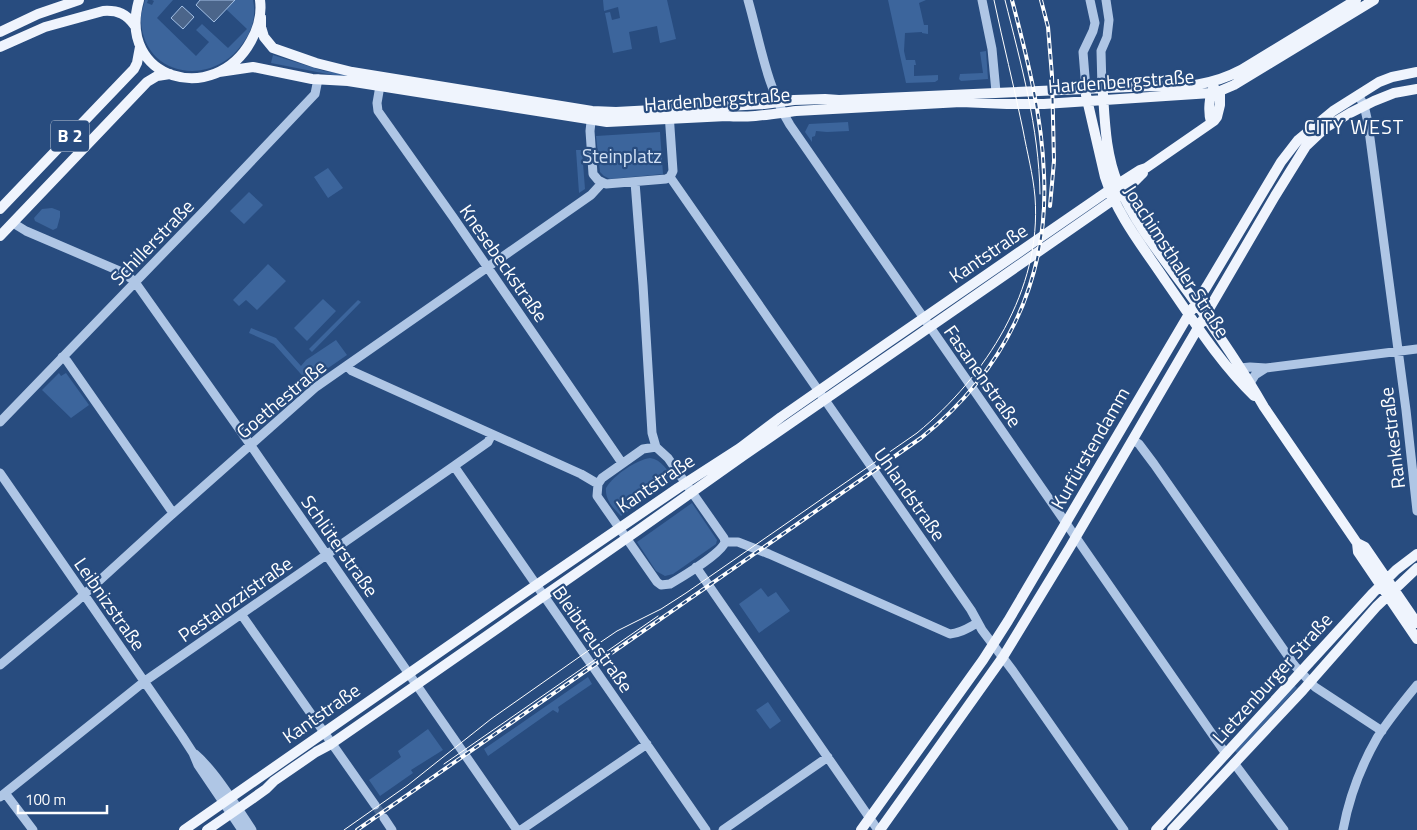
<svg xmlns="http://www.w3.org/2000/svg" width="1417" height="830" font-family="'Titillium Web',sans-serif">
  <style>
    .green { fill: #3c659c }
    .water { fill: #4b658a; stroke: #a3c0e5 }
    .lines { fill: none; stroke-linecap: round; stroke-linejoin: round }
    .minor-tunnel { stroke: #486792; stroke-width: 9; stroke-dasharray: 9 4.5; stroke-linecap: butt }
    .minor { stroke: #afc6e5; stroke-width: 9 }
    .major { stroke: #eff4fd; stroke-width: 10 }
    .tram { stroke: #fff; stroke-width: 1 }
    .rail-casing { stroke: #fff; stroke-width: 4 }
    .rail { stroke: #284c7f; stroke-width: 2; stroke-dasharray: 5.5; stroke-linecap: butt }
    .labels { text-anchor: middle; stroke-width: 4.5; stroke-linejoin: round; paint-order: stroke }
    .shield { fill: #284c7f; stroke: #bec9d9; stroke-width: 1 }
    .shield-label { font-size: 18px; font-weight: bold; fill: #fff }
    .street-label { font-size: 19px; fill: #fff; stroke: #284c7f }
    .park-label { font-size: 19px; fill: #d1e0f4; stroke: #284c7f }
    .neighbourhood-label { font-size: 20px; letter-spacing: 1px; fill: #fff; stroke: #284c7f }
  </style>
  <rect width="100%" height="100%" fill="#284c7f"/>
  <path class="green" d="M145,0h5h-2l-1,3 5,2 2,-4 -2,-1h21l-16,18 39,38 13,-14 -13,-12 6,-6 26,24 19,-19 -21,-20 9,-9h18c3,14 0,28 -8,40 -30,49 -103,38 -104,-21 0,-7 3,-13 4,-19z
    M603,0h64l9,39 -16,4 -3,-17 -28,6 3,17 -19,4 -8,-40 5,-1 2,8 8,-2 -2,-11 -14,4z
    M888,0h38l-7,3 5,22h4v9l-6,-1v-1l-17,1 -1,18 2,9h9l1,5h-2v11l24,-1v5l-3,2 -29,1z
    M986,51l2,28 -27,2 -2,-2 1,-5 23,-1 -3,-21z
    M273,55l51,16 35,5 -1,4 -87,-17z
    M848,122l1,9 -22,1 -11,-1 -1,5 -3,1v5l-7,-10 4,-8z
    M660,132l3,42 -53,5 -6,-3 -4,-4 -4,-36z
    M576,150h6l3,39 -6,4z
    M328,168l15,20 -15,10 -14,-21z
    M249,192l14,13 -19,19 -14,-13z
    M52,208l8,3v6l-3,11 -4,2 -18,-9 -1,-3 8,-9z
    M268,264l18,17 -29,29 -11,-10 -7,6 -6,-6z
    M323,299l13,12 -29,30 -13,-13z
    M358,300l3,2 -49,50 -3,-3z
    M251,328l25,10 25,28 5,-6 30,-20 11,15 -39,27 -34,-38 -25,-11z
    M59,373l2,3 5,-3 23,32 -18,13 -29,-28z
    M650,458c12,2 17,12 24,21l-53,37c-8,-8 -16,-16 -15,-28 8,-13 30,-28 44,-30z
    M692,503l25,37 -1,4 -43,30 -8,2 -9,-5 -19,-29z
    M761,588l7,9 8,-5 14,19 -31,22 -20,-29z
    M588,677l4,7 -34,23 1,3 -1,3 -5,-3 -65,46 -4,-7z
    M1294,685l3,3 -60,65 -3,-3z
    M768,702l13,19 -11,8 -14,-19z
    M428,729l15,21 -32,20 2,3 -33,23 -11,-16 32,-23 -3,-6z"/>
  <path class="water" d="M200,0h35l-21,22 -18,-17z
    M182,6l12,11 -11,12 -12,-11z"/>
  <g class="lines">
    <path class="minor-tunnel" d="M375,805l9,13"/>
    <path class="minor" d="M748,0c12,42 19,88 42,125l436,629
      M982,0l10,49 4,43
      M381,80l-4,23 1,8 75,106 169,246
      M1102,88l-1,-37 6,-14 2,-17 -3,-20
      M1086,89l-3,-37 10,-21 2,-8 -5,-23
      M1358,95l6,10 4,18 38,287 11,101
      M592,113l-2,18 3,43 5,6 8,4 60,-5 4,-2 3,-6 -4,-58
      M670,177l301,433 11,20 31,41 111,159
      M635,182l8,103 9,148 4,14
      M13,223l13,8 98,42 11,9 119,168 263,380
      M62,357l5,4 106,152
      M347,366l5,5 229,103 17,10
      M1240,368l10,-1 16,1 151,-19
      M1250,383l5,-8 11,-7
      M0,422l205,-212 110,-116 3,-15
      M1133,440l6,4 15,20 141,202 20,21 67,44
      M656,447l12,11 56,80 1,4c-3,11 -43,35 -55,42l-9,1 -4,-3 -60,-86 1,-12 4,-6 41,-29z
      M454,466l252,364
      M0,473l182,263 11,17 5,12 44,65
      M725,542h13l31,12 181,80c11,-1 18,-6 27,-11
      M696,567l182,263
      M241,614l134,191
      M0,665l77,-64 91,-83 148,-131 275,-192 11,-12
      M195,754c20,17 42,53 57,76
      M1234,763l50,67
      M5,793l28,37
      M0,797l145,-116 309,-215 34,-24 4,-8
      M384,818l8,12
      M521,830l126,-86
      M723,830l105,-73
      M1343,830c6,-32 18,-64 34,-92 12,-19 26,-36 40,-53"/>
    <path class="major" d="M139,0c-23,80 76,107 112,41 8,-14 11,-26 9,-41
      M261,17v10l3,10 9,11 43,15 36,9 240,39 24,1 148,-8 30,-4 31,-1 14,1 313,-14c33,1 59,0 89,-16l115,-70
      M0,32l38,-18 41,-14
      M0,47l45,-20 58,-16c15,-1 24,3 32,15
      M219,72l34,-5 59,12 36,2 259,41 120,-6c24,2 45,-2 69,-5l165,-9 46,2h37l167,-11 9,-2 14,-6 140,-85
      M1103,94c2,31 3,61 15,90 17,40 45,74 70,108 27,37 53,75 76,115l93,136 1,9 59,87
      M1086,95l19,82c12,38 38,70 60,103 28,40 54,82 89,116
      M1211,122c-3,-10 -2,-26 3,-35
      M0,209l134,-140 3,-6 3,-16
      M0,236l147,-154 10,-6 13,-2
      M1357,543l8,4 52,76
      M184,830l342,-238 152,-104 62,-40 41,-31 102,-71 235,-162 22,-14 6,-2 68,-47 3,-4 3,-12v-14
      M207,830l35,-24 24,-17 8,-8 42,-29 15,-8 65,-45 241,-168 106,-75 171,-118 199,-138 18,-15 12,-12
      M861,830l122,-170 25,-39 181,-307 18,-28 74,-124 17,-22 35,-29 46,-29 13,-5 25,-5
      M880,830l123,-173 67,-110 205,-351 31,-50 19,-18 25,-15 24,-12 20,-8 23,-4
      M1156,830l217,-237 23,-23 21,-16
      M1172,830l131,-140 74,-84 40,-38"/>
    <path class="tram" d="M1005,0c16,64 34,128 35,194
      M444,764l214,-148
      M344,830l64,-45 83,-66 101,-71 25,-17 44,-22 25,-16 231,-160c69,-57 125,-143 118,-236 -2,-23 -8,-45 -12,-67 -9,-44 -20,-87 -29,-130"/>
    <defs>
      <path id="rail" d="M1041,0l7,27 4,49 2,85 -4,45
        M357,830l564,-392c83,-66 128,-157 123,-263 -2,-60 -17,-118 -32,-175"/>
    </defs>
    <use href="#rail" class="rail-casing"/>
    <use href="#rail" class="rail"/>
  </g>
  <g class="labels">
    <rect class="shield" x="51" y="120.5" width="38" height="31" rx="4"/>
    <g class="shield-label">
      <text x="70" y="142">B 2</text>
    </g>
    <g class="street-label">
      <text transform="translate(1121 81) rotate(-4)" y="7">Hardenbergstraße</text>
      <text transform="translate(717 99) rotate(-4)" y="7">Hardenbergstraße</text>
      <text transform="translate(152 242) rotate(-46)" y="7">Schillerstraße</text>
      <text transform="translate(988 253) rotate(-34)" y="7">Kantstraße</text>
      <text transform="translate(1177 261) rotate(57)" y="7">Joachimsthaler Straße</text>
      <text transform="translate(504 263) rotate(55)" y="7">Knesebeckstraße</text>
      <text transform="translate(983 376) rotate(55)" y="7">Fasanenstraße</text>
      <text transform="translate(281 399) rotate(-40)" y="7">Goethestraße</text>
      <text transform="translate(1392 438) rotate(-97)" y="7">Rankestraße</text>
      <text transform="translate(1090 448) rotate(-60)" y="7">Kurfürstendamm</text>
      <text transform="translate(655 483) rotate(-34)" y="7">Kantstraße</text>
      <text transform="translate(910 494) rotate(55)" y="7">Uhlandstraße</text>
      <text transform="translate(340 546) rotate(55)" y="7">Schlüterstraße</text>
      <text transform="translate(235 599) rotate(-35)" y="7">Pestalozzistraße</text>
      <text transform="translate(110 604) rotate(55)" y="7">Leibnizstraße</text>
      <text transform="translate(593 639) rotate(55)" y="7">Bleibtreustraße</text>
      <text transform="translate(1272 678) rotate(-48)" y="7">Lietzenburger Straße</text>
      <text transform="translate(321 713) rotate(-35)" y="7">Kantstraße</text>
    </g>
    <g class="park-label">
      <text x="622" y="163">Steinplatz</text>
    </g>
    <g class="neighbourhood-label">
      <text x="1354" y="134">CITY WEST</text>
    </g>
  </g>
  <path d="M18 805v8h89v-8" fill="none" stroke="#ffffff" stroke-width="2.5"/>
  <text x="25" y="805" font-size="15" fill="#ffffff" stroke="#284c7f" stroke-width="4" paint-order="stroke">100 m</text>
</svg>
